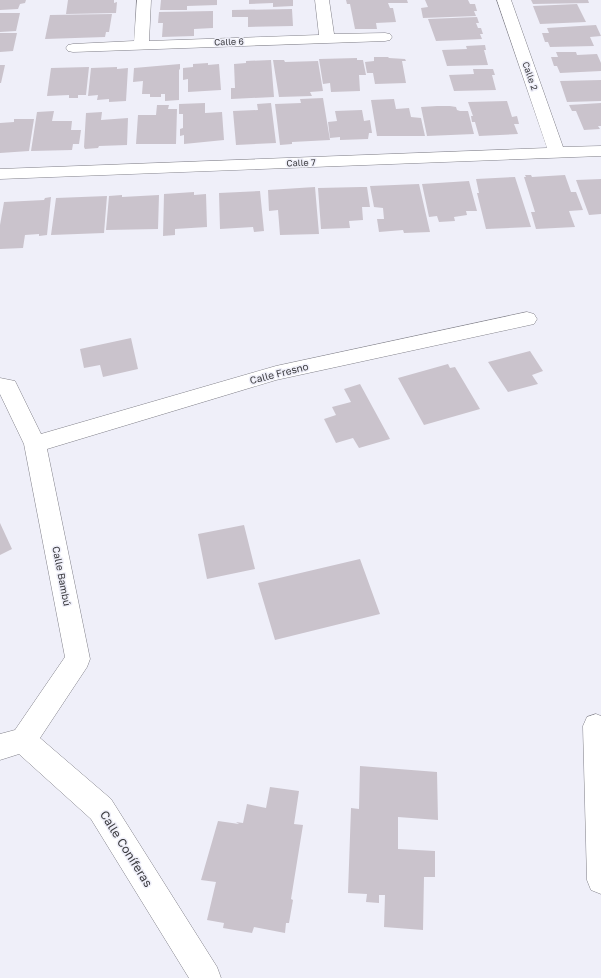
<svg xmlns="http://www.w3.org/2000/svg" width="601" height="978" font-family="'Golos Text',sans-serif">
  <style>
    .building { fill: #cac3cc }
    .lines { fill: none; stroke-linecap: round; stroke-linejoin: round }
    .street-casing { stroke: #818089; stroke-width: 1 }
    .street { fill: #fff; fill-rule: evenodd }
    .labels { text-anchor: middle; stroke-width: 3; stroke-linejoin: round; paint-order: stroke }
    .far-street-label { font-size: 9px; fill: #3a3a3e; stroke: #efeff9 }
    .street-label { font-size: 10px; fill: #3a3a3e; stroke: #efeff9 }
    .near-street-label { font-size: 12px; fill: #3a3a3e; stroke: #efeff9 }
  </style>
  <rect width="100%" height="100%" fill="#efeff9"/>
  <path class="building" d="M0,0h26l-1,3 -5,1 -2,5 -18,1z
    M68,0h46v3l3,-1 -1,11 -50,1z
    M161,0h56v5l-30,1v4h-27z
    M249,0h44v6l-20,1v-4l-24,1z
    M346,0h61l1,3h-20l2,5h3l3,14 -20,1 1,6h-22l-5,-25h-3z
    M425,0h43l2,4h5l2,7h-3l2,5 -53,2 -2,-10 7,-1z
    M531,0h57l1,3 -56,1z
    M577,4l9,18 -46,2 -7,-18z
    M292,9l1,17 -45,1v-10h-16v-7z
    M213,11v17l-19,1v7l-32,1 1,-14h-5l1,-11z
    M0,13h20l-4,18 -16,1z
    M112,14l-3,18h-3l-1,5 -60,2 5,-24z
    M477,17l2,6h-3l2,5h3l2,6h-3l2,5 -46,2 -8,-22z
    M596,25l5,11 -11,1 4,9 -44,1 -2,-5h-3l-3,-9h7l-2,-5z
    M0,33h17l-4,18 -13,1z
    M485,45l1,5h-2l4,15 -41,1 -5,-16 25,-1 -1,-3z
    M556,52h20l1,3 20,-1 4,9v8l-41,2 -3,-7h-3l-3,-9h7z
    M374,57h14l1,1 16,1 1,2h-4l4,22 -31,1 -2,-11h-6l-2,-11 9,-1z
    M357,58v2h6l3,15h-7l1,16 -29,1 -1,-9 -7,1 -4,-25z
    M271,60l3,37 -43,2v-11h4l-1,-24 12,-1v-2z
    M273,60h11l1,2 33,-1 5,30 -13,1 2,4 -33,1z
    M208,63v2l11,-1 2,26 -33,2v-13l-5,1v-12l10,-1v-3z
    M180,64v5l-1,1v30l-14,1v-7h-4v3h-11v-3h-8l1,-13 -10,1 1,-14z
    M0,65h5l-4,18h-1z
    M89,67l-3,28h-8v3h-9v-3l-22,1 4,-28z
    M117,67v2l11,-1 -2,33 -17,1v-3l-12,1 1,-5 -10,1 3,-28z
    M473,69h20l2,6h-3l4,15 -42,1 -5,-16 25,-1z
    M601,80v21l-34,1 -7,-21z
    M323,98l7,42 -38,2v2l-12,1 -5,-41 26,-1 -1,-4z
    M394,99l2,10 13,-1 2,9 10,1 4,18h-48l-6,-36z
    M507,101l5,16 5,-1 2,8h-5l4,10 -39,2 -4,-14h-3l-1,-6h2l-5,-14z
    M205,103v10l17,-1 2,28 -40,4v-9l-4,1v-7l3,-1v-14h-4v-10z
    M271,103l5,40 -40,2 -3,-34 25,-1 -1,-6z
    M601,103v23h-3l2,3 -16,1 -8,-19h-4l-3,-6z
    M157,105h12l-1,4h9l-1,35h-40l2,-29h18z
    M437,106h13l6,1 1,3 3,1h8l6,23 -47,2 -6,-29z
    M362,110l2,11 6,-1 2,13h-3l-1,6 -28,1v-3l-10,1 -2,-16 9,-1 -2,-10z
    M54,111l-2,10h20l-1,9h10l-2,14h-6l-1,6 -41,1 6,-39z
    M102,112l-1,8 27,-2 -1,27 -28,1 -1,2 -13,1 -1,-2 2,-34z
    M14,119h20l-5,32 -29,2v-30l14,-1z
    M525,175h6l1,2 33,-2 6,17h5l7,18 -14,1 6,16 -39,2 -5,-17h4l-11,-35h2z
    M515,177l16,50 -45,2 -9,-36h2l-3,-14z
    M601,179v35l-12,1 -13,-35z
    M469,181l8,30h-11l1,4 -13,2 1,4 -16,1 -2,-6 -8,1 -7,-33z
    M419,184l11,48 -26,1 -1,-3 -24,2 -2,-13h7l-1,-11 -9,-1 -4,-21z
    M315,187l4,47 -39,1 -2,-25 -9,1 -1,-21z
    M361,187h6l3,20h-8l1,13 -14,1 1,7 -29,1 -3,-41z
    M260,191l4,40 -10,1 -1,-5 -33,2 -1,-36z
    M194,192v3l12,-1 1,33 -32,2v6l-12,1 1,-42z
    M122,195v2l37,-2 -1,34 -52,1 3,-34z
    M107,196l-3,37 -53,2 5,-37z
    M51,197l-4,38 -8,1v-2l-14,1 -2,13 -23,1v-24l4,-23 40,-2 1,-2z
    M131,338l7,31 -35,8 -3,-12 -16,3 -4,-19z
    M530,351l13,20 -11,4 6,9 -30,8 -20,-30z
    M448,364l2,4 5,-1 25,42 -56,16 -26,-47z
    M360,384l30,55 -31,9 -6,-10 -17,5 -12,-24 12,-4 -4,-8 19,-5 -7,-13z
    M0,523l12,26 -12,6z
    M244,525l11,44 -48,10 -9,-45z
    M360,559l20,55 -105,26 -17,-57z
    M360,766l77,6 1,48 -40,-3v32l37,2v26h-11l-1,53 -39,-3 1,-32h-6v8l-13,-1 1,-8 -19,-1 3,-85 8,1z
    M270,787l29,4 -5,33 9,1 -12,74 2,1 -4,23h-3l-1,10 -31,-6 -2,6 -29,-5 1,-5 -17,-3 9,-38 -15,-2 17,-59 21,3 -3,-2 7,1 4,-19 19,4z"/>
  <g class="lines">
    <defs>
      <path id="street" d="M137,0h14l-2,41 170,-6 -4,-35h14l5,34 51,-1 5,1 2,3 -2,3 -5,1 -312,11 -5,-1 -2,-3 2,-3 5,-1 61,-3z
        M497,0h14l52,147 38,-1v10l-601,23v-10l547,-21z
        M527,312l7,2 3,5 -3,5 -258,56 -229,69 43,210 -3,8 -47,71 71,61 106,168 4,11h-32l-98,-159 -72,-65 -19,6v-26l15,-4 50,-73 -41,-213 -24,-50v-16l15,3 26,53 235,-68z
        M596,714l5,2v178l-10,-4 -4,-10 -4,-154 4,-9z"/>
    </defs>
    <use href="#street" class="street-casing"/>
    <use href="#street" class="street"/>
  </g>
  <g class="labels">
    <g class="far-street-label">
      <text transform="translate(229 42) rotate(-2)" y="3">Calle 6</text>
      <text transform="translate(530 76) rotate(71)" y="3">Calle 2</text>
      <text transform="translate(301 163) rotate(-2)" y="3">Calle 7</text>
    </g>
    <g class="street-label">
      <text transform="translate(279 373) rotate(-14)" y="4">Calle Fresno</text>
      <text transform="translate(62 576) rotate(79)" y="4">Calle Bambú</text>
    </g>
    <g class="near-street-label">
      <text transform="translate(126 849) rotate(58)" y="4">Calle Coníferas</text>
    </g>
  </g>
</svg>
